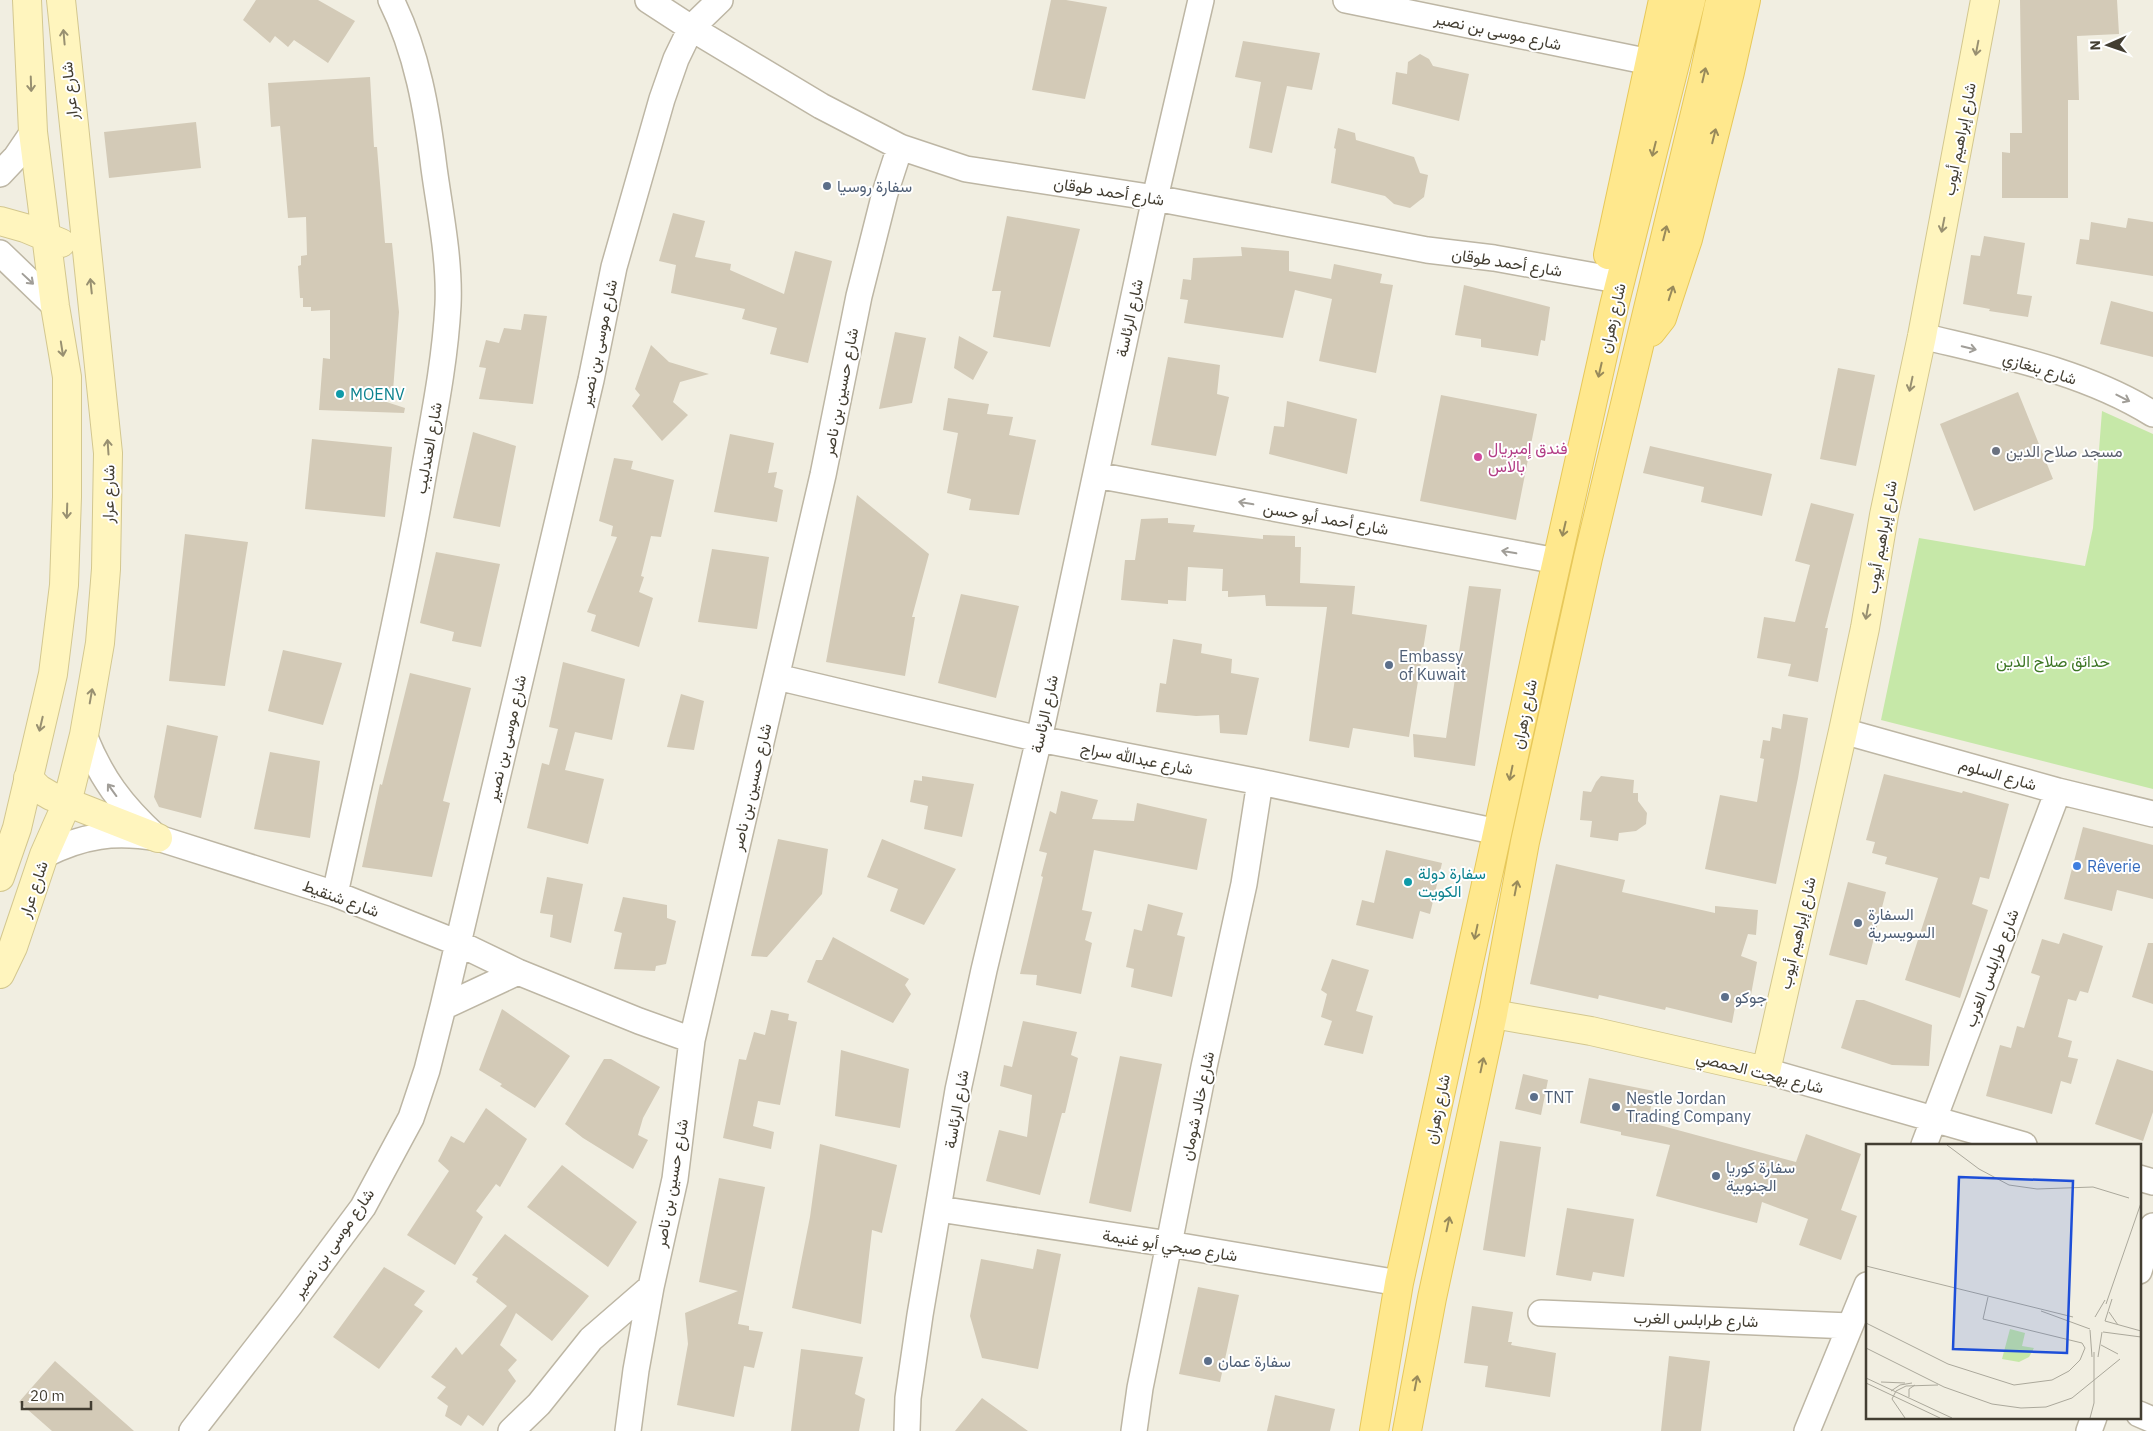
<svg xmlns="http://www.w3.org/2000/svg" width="2153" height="1431" font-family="'IBM Plex Sans',Vazirmatn,sans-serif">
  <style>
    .green { fill: #c6e8a8 }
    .building { fill: #d3cab7 }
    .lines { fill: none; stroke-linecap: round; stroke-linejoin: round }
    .street-casing { stroke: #bdb6a4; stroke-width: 28 }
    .secondary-casing { stroke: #d3c78f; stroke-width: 30 }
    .primary-casing { stroke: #e7c85a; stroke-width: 30 }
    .street { stroke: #fff; stroke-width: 25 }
    .secondary { stroke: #fff5be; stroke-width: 28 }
    .primary { stroke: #ffe88d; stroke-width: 28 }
    .oneway { stroke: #989071 }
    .oneway2 { stroke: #988a5b }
    .oneway3 { stroke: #a19e98 }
    .service-dot { fill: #5c6f8a; stroke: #fff; stroke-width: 2 }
    .culture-dot { fill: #0f9aa8; stroke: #fff; stroke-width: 2 }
    .worship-dot { fill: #6b7280; stroke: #fff; stroke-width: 2 }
    .hotel-dot { fill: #d1479c; stroke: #fff; stroke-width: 2 }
    .shop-dot { fill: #3f7fe0; stroke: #fff; stroke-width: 2 }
    .labels { text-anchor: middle; stroke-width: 4; stroke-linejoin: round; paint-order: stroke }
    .street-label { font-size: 16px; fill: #433e32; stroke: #fff }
    .service-label { font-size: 16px; fill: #4e5e75; stroke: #fff; text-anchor: start }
    .culture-label { font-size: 16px; fill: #0d838f; stroke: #fff; text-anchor: start }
    .hotel-label { font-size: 16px; fill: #b23c85; stroke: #fff; text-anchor: start }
    .worship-label { font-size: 16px; fill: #5b616d; stroke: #fff; text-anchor: start }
    .park-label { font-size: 16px; fill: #3c7524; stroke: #fff }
    .shop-label { font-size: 16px; fill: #366cbe; stroke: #fff; text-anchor: start }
    .inset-road { fill: none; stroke: #aba89b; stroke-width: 1 }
    .view { fill: #1d4ed8; fill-opacity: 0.15; stroke: #1d4ed8; stroke-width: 2.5 }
    .inset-edge { fill: none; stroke: #433e32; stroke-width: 2.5 }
  </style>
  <rect width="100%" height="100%" fill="#f1eee1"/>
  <path class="green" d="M2102,411l51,23v355l-272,-69 38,-182 166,28 8,-38z"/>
  <path class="building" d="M256,0h62l37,21 -27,42 -34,-23 -6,7 -13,-11 -5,7 -27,-23z
    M1051,0h15l41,7 -22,92 -53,-9z
    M2020,0h97l2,34 -42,2 2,64h-11v98h-66v-46l8,1v-20h12z
    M1243,41l77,12 -8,37 -25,-4 -15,67 -23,-5 12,-66 -26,-5z
    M1420,54l9,5 4,7 36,8 -10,47 -67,-17 4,-32 11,2 1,-12z
    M370,77l4,70h3l8,96h7l7,69 -6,79 -29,-3 -2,6 43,14 -1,5 -85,-3 4,-52 7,1v-49l-19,1v-4h-8v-9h-3l-2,-32 3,-1v-9l6,-1 -1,-38 -18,1 -8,-92 -9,1 -3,-44z
    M196,122l5,46 -92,10 -5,-46z
    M1338,128l17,5 1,7 58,17 6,16 8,2 -4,22 -14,11 -16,-4 -9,-8 -54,-13 5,-34 -2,-1z
    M673,213l32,8 -10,36 36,7 -1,6 54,24 11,-43 37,10 -24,102 -38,-9 7,-26 -35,-9 3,-10 -74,-16 5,-28 -17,-4z
    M1007,216l73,13 -30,118 -57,-10 8,-46h-9z
    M2128,218l25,4v54l-77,-12 4,-25 9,1 2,-18 35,6z
    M1984,236l41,7 -8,51 15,2 -4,21 -39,-6 1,-2 -27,-5 8,-49 9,1z
    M1241,247l48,4v20l42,8 3,-15 48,10 -2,9 13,2 -17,88 -57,-12 13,-62 -37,-9 -12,48 -99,-15 4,-23 -8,-1 3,-20 8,1 2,-22 49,-2z
    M1464,285l86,22 -5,34 -4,-1 -3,16 -57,-9v-8l-26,-4z
    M2111,301l42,11v45l-53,-13z
    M524,314l23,2 -14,88 -54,-5 7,-31 -7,-1 7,-27 13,3 5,-15 17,2z
    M895,332l31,6 -14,65 -33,6z
    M959,336l29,16 -15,28 -19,-12z
    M651,345l18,17 40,12 -29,8 -7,20 15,13 -26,26 -30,-35 8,-11 -5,-6z
    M1168,357l52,8 -3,29 12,3 -13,59 -65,-11z
    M1838,368l37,7 -19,91 -36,-7z
    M2018,392l35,87 -79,32 -34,-87z
    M1441,395l96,19 -21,106 -96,-19z
    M948,398l41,6 -2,10 26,3 -4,18 27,5 -17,75 -50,-5 2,-11 -24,-6 11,-60 -15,-3z
    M1287,401l70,18 -10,55 -78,-20 5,-28 10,1z
    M473,432l43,14 -16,81 -47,-9z
    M730,434l44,9 -6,30 9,-1 -3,15 9,3 -6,32 -63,-10z
    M312,439l80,8 -7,70 -80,-8z
    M1650,446l122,28 -10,42 -61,-14 3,-15 -61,-14z
    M614,458l19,3 -2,8 43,11 -13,57 -10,-1 -10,40 3,1 -5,15 14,6 -14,49 -48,-16 5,-16 -9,-3 30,-75 -6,-1 2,-10 -14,-5z
    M857,495l72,59 -17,63h3l-10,59 -79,-14z
    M1811,503l43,11 -29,114h3l-10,54 -30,-6 3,-12 -34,-6 7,-41 31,5 15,-57 -15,-4z
    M1168,518v5l27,2 -2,7 70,7v-4l32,1v11h6l-1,36 55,3 -3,28 75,11 -18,112 -56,-9 -4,20 -40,-7 18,-134 -61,-1 -1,-11 -37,2v-6h-6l1,-22 -35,-2 -2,34 -18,-1v4l-47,-4 4,-40h10l6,-41z
    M185,534l63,8 -23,144 -56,-5z
    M712,549l57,8 -12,72 -59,-7z
    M436,552l64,12 -19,83 -29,-6 2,-9 -34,-9z
    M1469,586l32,3 -26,177 -61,-9 -1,-23 33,4z
    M961,594l58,12 -23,92 -58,-15z
    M1173,639l29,5 -1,9 31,6 -1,14 28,5 -12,57 -27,-2 -1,-18 -23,1 -40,-4 4,-29 6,1z
    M283,650l59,13 -19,62 -55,-14z
    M563,662l62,17 -13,61 -37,-8 -10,38 39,9 -16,65 -61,-16 15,-65 7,2 9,-36 -9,-2z
    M410,673l61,15 -28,113 7,2 -18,74 -70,-10 18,-83 2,1z
    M681,694l23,7 -10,49 -27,-3z
    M1783,714l25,4 -10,60 -22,106 -71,-15 15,-74 37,7 7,-43 -4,-1 3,-18 7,1 2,-14 9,2z
    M167,725l51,11 -17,82 -42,-11 -5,-10z
    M270,752l50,9 -10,77 -56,-9z
    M1884,774l78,19 1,-2 46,13 -20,75 -9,-2 -8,27 16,6 -28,88 -55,-18 33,-102 -53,-14 2,-7 -15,-4 3,-11 -9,-2z
    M922,776l52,8 -12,53 -38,-8 4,-23 -18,-4 4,-22 8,1z
    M1601,776l33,4 -1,13h5v8l9,12 -1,11 -10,7 -17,2 -1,8 -28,-4 2,-16 -12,-1 3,-29 8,1 5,-10z
    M1061,791l37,9 -6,19 42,2 3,-18 70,16 -10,51 -103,-20 -12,60 10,2 -7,28 7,3 -11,51 -45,-9 1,-10 -17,-1 23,-97 -2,-1 6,-23 -8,-2 11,-40 6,3z
    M2083,827l70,18v54l-36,-9 -5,21 -48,-12z
    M778,839l50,10 -6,45 -55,63 -16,-1z
    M882,839l74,30 -32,56 -34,-14 8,-22 -31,-12z
    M1386,850l56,13 -12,51 -10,-3 -7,28 -57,-14 6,-25 12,3z
    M1556,864l69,16 -3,12 93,21v-7l43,4 -2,25 -8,-1 -7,22 16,6 -7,38 -14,2 -4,21 -66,-16 -1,3 -66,-15 -1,4 -68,-15z
    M547,877l36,7 -12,59 -21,-6 3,-22 -13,-2z
    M1848,882l38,10 -19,73 -38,-10z
    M623,897l44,8v13l9,3 -10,43 -10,2 -1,5 -41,-2 8,-36 -8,-2z
    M1148,904l35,9 -6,22 8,2 -13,60 -41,-10 3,-18 -8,-2 8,-38 8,2z
    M2063,933l40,13 -15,47 -8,-2 -4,10 -8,-2 -10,38 14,4 -4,16 10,2 -7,25 -10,-3 -9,33 -66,-18 14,-51 11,3 6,-22 7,2 16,-52 -9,-3 11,-34 17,5z
    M833,937l76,42 -4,6 6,9 -18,29 -86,-41 9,-22h6z
    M2148,943h5v61l-21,-7z
    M1332,959l37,11 -13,41 17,5 -10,38 -39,-9 8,-24 -11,-4 6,-23 -6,-4z
    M1856,1000h8l68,25 -3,41 -37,-1 -51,-17z
    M502,1009l68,47 -35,52 -35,-22 2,-2 -23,-14z
    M771,1010l18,4 -1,6 9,2 -17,83 -22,-4 -5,25 21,6 -3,17 -48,-11 16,-79 7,1 8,-28 11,3z
    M1023,1021l54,11 -6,23 7,3 -13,55h-3l-22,82 -54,-14 13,-51 28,7 5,-42 -32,-9 4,-21 8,2z
    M841,1050l68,19 -9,59 -65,-12z
    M1120,1056l42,8 -31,148 -42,-9z
    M604,1059h7l49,28 -17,31 -5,17 10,5 -15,29 -50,-31 -18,-14z
    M2117,1059l36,12v41l-10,29 -48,-17z
    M1523,1074l25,6 -7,35 -26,-6z
    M1589,1078l65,13 -6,31 148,40 10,-28 55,20 -20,56 16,6 -16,44 -42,-15 9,-26 -46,-17 -5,21 -101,-27 14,-51 -49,-10v-3l-41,-9z
    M486,1108l41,31 -27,48 -4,-3 -20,27 7,6 -28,48 -48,-30 42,-64 -11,-10 13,-25 13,7z
    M1500,1141l41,6 -16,110 -42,-7z
    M820,1144l77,21 -15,68 -10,-3 -11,94 -69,-16 18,-91z
    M562,1165l75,57 -29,45 -81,-60z
    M719,1178l46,9 -27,137 11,2v4l14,2 -9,36 -10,-2 -10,51 -57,-12 11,-61 -3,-31 53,-22 -39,-9z
    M1567,1208l67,11 -10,58 -31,-5 -2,9 -35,-6z
    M505,1234l84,62 -37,45 -36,-28 -16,32 17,15 -9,10 8,11 -33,45 -15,-11 -7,11 -16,-10 3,-10 -11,-8 9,-11 -15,-10 25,-30 6,8 45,-49 -31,-24 2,-4 -6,-3z
    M1037,1249l24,5 -23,115 -56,-11 -12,-42 11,-57 52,10z
    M384,1267l41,24 -11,14 9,6 -44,58 -46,-32z
    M1198,1287l41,8 -19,87 -41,-8z
    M1472,1306l41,6 -5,30h4l-1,3 45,8 -6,44 -65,-10 3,-21 -24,-3z
    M801,1349l62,8 -8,37 10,5 -6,32h-68z
    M1669,1356l41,5 -9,70h-40z
    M55,1361l79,70h-82l-33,-29z
    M1275,1395l60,14 -5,22h-63z
    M982,1398l46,33h-73z"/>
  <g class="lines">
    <defs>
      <path id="street" d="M648,0l43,28 130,78 79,41 66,22 189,29 272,52 67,8 112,20
        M1346,0l304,62
        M0,174l16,-17 17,-25
        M0,253l55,53
        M1922,336c78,19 162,35 231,78
        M1096,475l461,86
        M777,677l262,62 221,43 238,50
        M1843,731l215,60 95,23
        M84,735c17,43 37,70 72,102
        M44,855c40,-20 70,-24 114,-17l177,56 123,49 60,29 121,49 53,19
        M335,894c30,-139 64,-277 88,-417 10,-57 22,-114 25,-172 2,-45 -8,-93 -14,-137 -7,-58 -17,-116 -43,-168
        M443,1007l75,-35
        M1766,1071l258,74
        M1924,1145l134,-354
        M2139,1178l14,4
        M939,1209l230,35 230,39
        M2139,1271l14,-45
        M1541,1313l309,13
        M2139,1414l14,6
        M192,1431l98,-126 73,-98 48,-89 16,-48 16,-63 148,-627 23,-113 48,-168 14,-40 15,-31 29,-28
        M511,1431l28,-27 52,-65 60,-52
        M628,1431l8,-61 15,-83 24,-108 17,-139 131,-565 36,-179 26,-103 15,-46
        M907,1431l1,-33 12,-83 38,-225 26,-120 55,-231 116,-541 46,-198
        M1134,1431l6,-43 29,-144 35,-177 40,-183 16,-102
        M1807,1431l60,-146
        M2089,1431l5,-14"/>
      <path id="secondary" d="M0,221l25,7 36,15
        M28,778l11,11 12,7 107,42
        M0,877l17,-49 36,-154 11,-89 3,-88v-120l-12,-71 -22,-174 -6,-132
        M0,974l13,-27 31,-92 23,-52 17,-68 16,-92 6,-74 2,-116 -47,-453
        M1493,1014l98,17 175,40 77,-340 22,-103 19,-113 38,-179 63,-336"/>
      <path id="primary" d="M1608,255l55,-255
        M1651,332l11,-14 26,-79 42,-167 16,-72
        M1374,1431l25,-148 142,-651 73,-326 77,-306
        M1407,1431l25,-133 61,-284 32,-172 63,-284 116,-482 16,-76"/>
    </defs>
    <use href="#street" class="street-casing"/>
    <use href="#secondary" class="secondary-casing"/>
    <use href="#primary" class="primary-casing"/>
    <use href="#street" class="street"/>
    <use href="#secondary" class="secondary"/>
    <use href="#primary" class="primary"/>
  </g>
  <defs><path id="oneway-shaft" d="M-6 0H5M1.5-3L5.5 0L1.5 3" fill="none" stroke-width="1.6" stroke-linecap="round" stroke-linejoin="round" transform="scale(1.25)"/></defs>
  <g class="oneway">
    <use href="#oneway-shaft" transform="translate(64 37) rotate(-95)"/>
    <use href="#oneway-shaft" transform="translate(1977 48) rotate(101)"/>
    <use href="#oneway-shaft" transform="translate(31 84) rotate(88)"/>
    <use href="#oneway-shaft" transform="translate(1943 225) rotate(101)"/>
    <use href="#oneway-shaft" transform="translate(91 286) rotate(-96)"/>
    <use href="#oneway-shaft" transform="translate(62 349) rotate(81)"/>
    <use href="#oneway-shaft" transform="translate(1911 384) rotate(102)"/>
    <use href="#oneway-shaft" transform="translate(108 447) rotate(-94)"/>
    <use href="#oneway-shaft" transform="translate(67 511) rotate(92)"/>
    <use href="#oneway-shaft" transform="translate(1867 612) rotate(100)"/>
    <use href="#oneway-shaft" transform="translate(91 696) rotate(-80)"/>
    <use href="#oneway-shaft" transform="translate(41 724) rotate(103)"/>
  </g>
  <g class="oneway2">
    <use href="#oneway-shaft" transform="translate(1704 75) rotate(-77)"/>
    <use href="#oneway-shaft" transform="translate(1714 136) rotate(-76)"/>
    <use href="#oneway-shaft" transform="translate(1654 149) rotate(104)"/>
    <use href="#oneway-shaft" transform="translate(1665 233) rotate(-76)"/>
    <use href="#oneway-shaft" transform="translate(1671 293) rotate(-72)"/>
    <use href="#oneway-shaft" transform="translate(1600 370) rotate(103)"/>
    <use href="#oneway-shaft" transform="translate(1564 529) rotate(103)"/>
    <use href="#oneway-shaft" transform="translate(1511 773) rotate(102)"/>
    <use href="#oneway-shaft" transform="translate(1516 888) rotate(-79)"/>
    <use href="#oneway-shaft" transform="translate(1476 932) rotate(102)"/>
    <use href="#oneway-shaft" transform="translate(1482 1065) rotate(-78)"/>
    <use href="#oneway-shaft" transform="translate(1448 1224) rotate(-78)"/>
    <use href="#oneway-shaft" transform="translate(1416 1383) rotate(-79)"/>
  </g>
  <g class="oneway3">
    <use href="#oneway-shaft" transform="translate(28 279) rotate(43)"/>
    <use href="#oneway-shaft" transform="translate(1969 348) rotate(14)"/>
    <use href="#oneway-shaft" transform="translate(2123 398) rotate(27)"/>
    <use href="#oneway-shaft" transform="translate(1246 503) rotate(-170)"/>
    <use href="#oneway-shaft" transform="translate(1509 552) rotate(-170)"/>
    <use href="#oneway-shaft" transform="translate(112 790) rotate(-126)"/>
  </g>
  <g class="service-dot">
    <circle cx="827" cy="186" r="5"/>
    <circle cx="1389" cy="665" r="5"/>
    <circle cx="1858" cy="923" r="5"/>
    <circle cx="1725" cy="997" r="5"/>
    <circle cx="1534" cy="1097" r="5"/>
    <circle cx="1616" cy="1107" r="5"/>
    <circle cx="1716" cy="1176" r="5"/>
    <circle cx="1208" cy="1361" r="5"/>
  </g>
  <g class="culture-dot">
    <circle cx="340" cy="394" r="5"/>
    <circle cx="1408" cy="882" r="5"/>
  </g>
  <circle class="worship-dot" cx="1996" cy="451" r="5"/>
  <circle class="hotel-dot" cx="1478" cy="457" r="5"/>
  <circle class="shop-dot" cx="2077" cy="866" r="5"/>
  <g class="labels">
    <g class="street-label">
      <text transform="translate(1498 31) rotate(12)" y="6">شارع موسى بن نصير</text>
      <text transform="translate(69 91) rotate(-96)" y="6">شارع عرار</text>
      <text transform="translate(1959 139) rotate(-79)" y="6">شارع إبراهيم أيوب</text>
      <text transform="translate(1109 191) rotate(9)" y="6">شارع أحمد طوقان</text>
      <text transform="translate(1507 262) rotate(9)" y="6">شارع أحمد طوقان</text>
      <text transform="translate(1129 318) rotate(-78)" y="6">شارع الرئاسة</text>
      <text transform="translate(1612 318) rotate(-77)" y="6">شارع زهران</text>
      <text transform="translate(598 343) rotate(-78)" y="6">شارع موسى بن نصير</text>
      <text transform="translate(2040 368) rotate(17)" y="6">شارع بنغازي</text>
      <text transform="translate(840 392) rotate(-79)" y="6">شارع حسين بن ناصر</text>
      <text transform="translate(428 448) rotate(-80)" y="6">شارع العندليب</text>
      <text transform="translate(108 494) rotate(-89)" y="6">شارع عرار</text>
      <text transform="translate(1326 518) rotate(10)" y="6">شارع أحمد أبو حسن</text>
      <text transform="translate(1881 537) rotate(-80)" y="6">شارع إبراهيم أيوب</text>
      <text transform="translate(1044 714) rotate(-78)" y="6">شارع الرئاسة</text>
      <text transform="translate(1524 714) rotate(-78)" y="6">شارع زهران</text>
      <text transform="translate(506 738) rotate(-77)" y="6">شارع موسى بن نصير</text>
      <text transform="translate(1137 758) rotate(11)" y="6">شارع عبدالله سراج</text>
      <text transform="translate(1998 774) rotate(16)" y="6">شارع السلوم</text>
      <text transform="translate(751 787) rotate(-77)" y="6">شارع حسين بن ناصر</text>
      <text transform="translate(33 889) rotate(-71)" y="6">شارع عرار</text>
      <text transform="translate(341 898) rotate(20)" y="6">شارع شنقيط</text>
      <text transform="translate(1797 933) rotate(-77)" y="6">شارع إبراهيم أيوب</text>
      <text transform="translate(1991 968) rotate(-69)" y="6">شارع طرابلس الغرب</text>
      <text transform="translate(1760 1072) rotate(14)" y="6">شارع بهجت الحمصي</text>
      <text transform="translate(1197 1106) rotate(-78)" y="6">شارع خالد شومان</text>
      <text transform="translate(956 1109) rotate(-80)" y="6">شارع الرئاسة</text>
      <text transform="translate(1437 1109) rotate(-78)" y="6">شارع زهران</text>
      <text transform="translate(671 1183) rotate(-80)" y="6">شارع حسين بن ناصر</text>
      <text transform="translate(333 1243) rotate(-55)" y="6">شارع موسى بن نصير</text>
      <text transform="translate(1170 1245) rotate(9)" y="6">شارع صبحي أبو غنيمة</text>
      <text transform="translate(1696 1319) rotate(2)" y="6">شارع طرابلس الغرب</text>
    </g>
    <g class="service-label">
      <text x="837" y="192">سفارة روسيا</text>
      <text x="1399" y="662">Embassy<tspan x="1399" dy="18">of Kuwait</tspan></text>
      <text x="1868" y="920">السفارة<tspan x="1868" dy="18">السويسرية</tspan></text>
      <text x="1735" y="1003">جوكو</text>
      <text x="1544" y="1103">TNT</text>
      <text x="1626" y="1104">Nestle Jordan<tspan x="1626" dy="18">Trading Company</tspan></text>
      <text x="1726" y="1173">سفارة كوريا<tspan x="1726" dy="18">الجنوبية</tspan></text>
      <text x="1218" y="1367">سفارة عمان</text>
    </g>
    <g class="culture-label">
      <text x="350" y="400">MOENV</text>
      <text x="1418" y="879">سفارة دولة<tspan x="1418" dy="18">الكويت</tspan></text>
    </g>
    <g class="hotel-label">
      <text x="1488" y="454">فندق إمبريال<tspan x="1488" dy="18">بالاس</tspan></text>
    </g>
    <g class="worship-label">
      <text x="2006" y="457">مسجد صلاح الدين</text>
    </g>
    <g class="park-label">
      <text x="2053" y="667">حدائق صلاح الدين</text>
    </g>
    <g class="shop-label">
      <text x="2087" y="872">Rêverie</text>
    </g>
  </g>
  <g transform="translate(1866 1144)">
    <rect width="275" height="275" fill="#f1eee1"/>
    <path d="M144,185l15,4 -3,13 12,2 -5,9 -10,5 -17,-3z" fill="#c6e8a8"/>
    <path class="inset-road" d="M81,1l32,24 30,16 28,4 56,-2 36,11M0,122l207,51M240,160l35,-101M175,167l49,18M243,168l9,13M229,173l10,-17M239,177l36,10M239,177l7,-22M0,179l82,41 66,21 38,-5 17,-9 11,-11 5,-12 -3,-5 -99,-24 5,-22M224,186l2,27M237,188l38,5M235,201l17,9M0,204l78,39 48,17 29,4 25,-1 26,-9 48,-39M232,213l4,-25M0,234l86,40M15,238l24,1M0,239l74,35M25,247l9,-6 12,-2M43,253v-8l6,-4M39,274l-13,-19 4,-8 10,-5 32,-1M224,274l4,-15v-51"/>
    <path class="view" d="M93,33l114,4 -6,172 -114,-4z"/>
    <rect width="275" height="275" class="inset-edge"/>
  </g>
  <g transform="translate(2108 45) rotate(268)" stroke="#ffffff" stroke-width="4" paint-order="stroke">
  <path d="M0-4L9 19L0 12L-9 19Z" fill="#433e32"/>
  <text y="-8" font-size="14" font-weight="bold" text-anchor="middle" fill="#433e32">N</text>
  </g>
  <path d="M22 1401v8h69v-8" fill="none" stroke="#433e32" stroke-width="2.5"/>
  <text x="30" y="1401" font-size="15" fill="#433e32" stroke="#ffffff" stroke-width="4" paint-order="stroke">20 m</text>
</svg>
